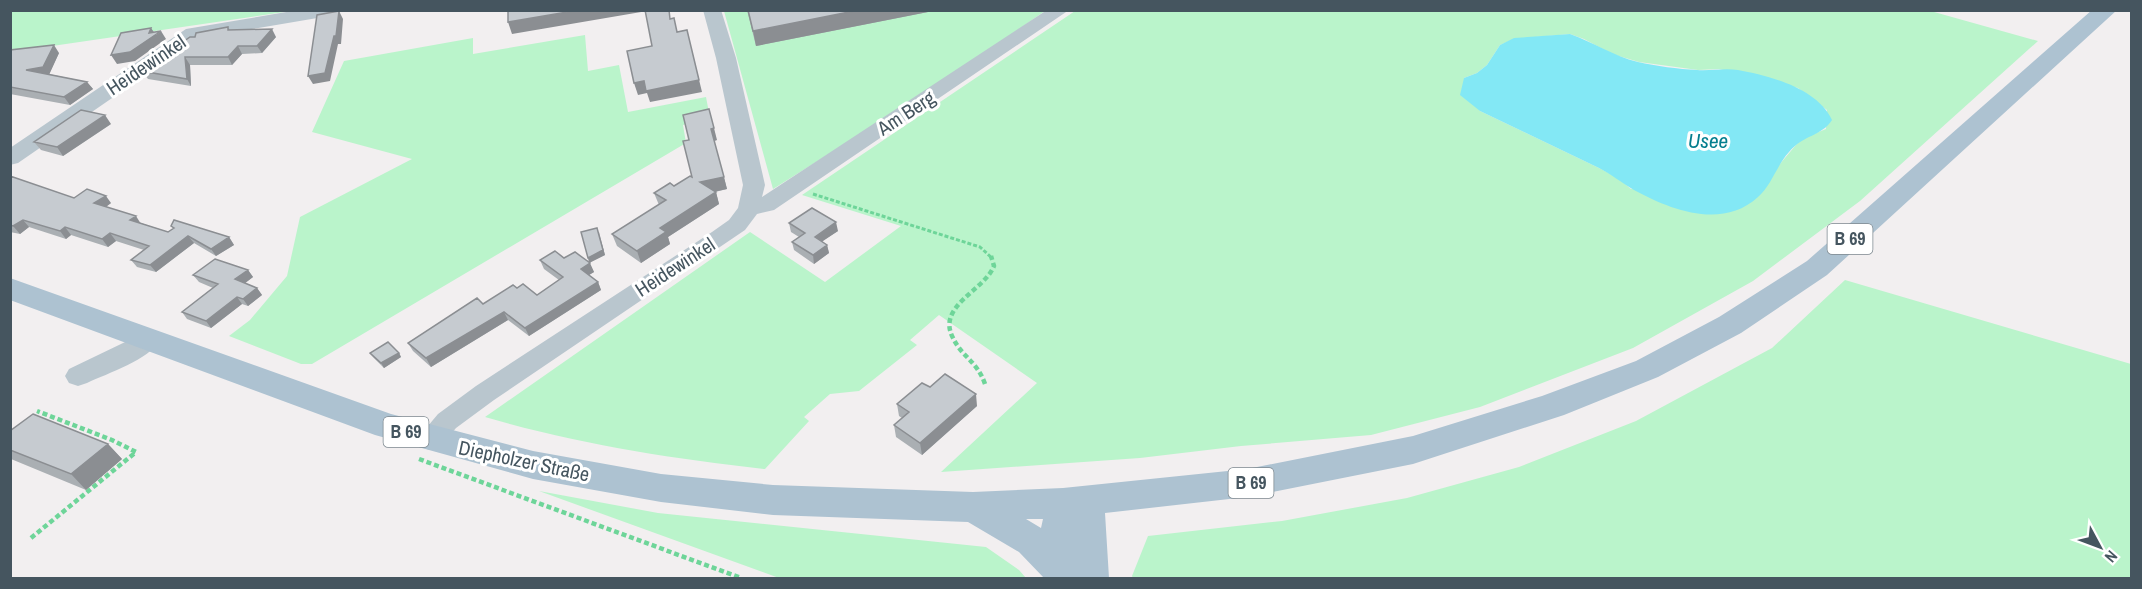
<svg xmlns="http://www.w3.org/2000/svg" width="2142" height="589" font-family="'Archivo Narrow',sans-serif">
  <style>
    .green { fill: #baf4cb; fill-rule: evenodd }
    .water { fill: #83e8f5 }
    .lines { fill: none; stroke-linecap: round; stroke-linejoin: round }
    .path-far1 { stroke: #6ed599; stroke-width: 3; stroke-dasharray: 4 2; stroke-linecap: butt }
    .path { stroke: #6ed599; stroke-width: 4.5; stroke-dasharray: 5 3; stroke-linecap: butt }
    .minor { fill: #b9c6ce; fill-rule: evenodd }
    .major { fill: #adc2d1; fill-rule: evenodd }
    .wall { fill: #aaafb3 }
    .shaded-wall { fill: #8b8e92 }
    .building { fill: #c6cbd0; stroke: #8b8e92; stroke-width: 1.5 }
    .labels { text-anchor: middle; stroke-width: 6; stroke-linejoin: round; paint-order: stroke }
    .shield { fill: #fff; stroke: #7d888f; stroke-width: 1.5 }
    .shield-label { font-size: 18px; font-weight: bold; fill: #45555f }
    .street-label { font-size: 20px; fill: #45555f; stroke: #fff }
    .water-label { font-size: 21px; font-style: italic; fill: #047e8e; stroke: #fff }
  </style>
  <rect width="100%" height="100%" fill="#f2eff0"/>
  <path class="green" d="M1927,10l111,31 -178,160 -107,80 -120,67 -153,59 -109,28 -130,11 -101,12 -199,14 96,-89 -98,-68 -29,25 7,5 -58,46 -29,3 -26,23 5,4 -44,48c-97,-11 -187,-25 -280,-52l265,-185 75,50 76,-56 -99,-31 273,-184zM1570,34l14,5 28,15 27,8 59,8 21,-1 79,19 29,22 -1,19 -25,10 -27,32 -143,18 -13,-11 -19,-10 -119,-57 -16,-33 13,-5 10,-8 13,-20 14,-6z
    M11,11h280l-280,41z
    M724,11h321l-111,77 -161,101z
    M585,35l3,36 31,-6 9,47 78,-15 4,21 -27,7 3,18 -374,221h-11l-72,-28 21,-16 37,-44 13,-59 112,-58 -100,-27 32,-71 129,-23v16z
    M1845,280l286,84v214h-998l-1,-2 16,-40 134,-15 125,-23 112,-31 117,-46 136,-73z
    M539,491l119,22 328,34 33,23 7,8h-247z"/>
  <path class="water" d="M1570,34c23,8 43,22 68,28 18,4 40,7 59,8 13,1 27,-2 41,0 32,6 79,18 94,50 -10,16 -29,15 -43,32 -12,13 -18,34 -31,45 -36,33 -87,13 -124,-7 -12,-7 -23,-16 -35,-22l-119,-57 -20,-16 4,-17 13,-5 10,-8 13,-20 14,-7z"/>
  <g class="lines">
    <path class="path-far1" d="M813,194l167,53 12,11"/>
    <path class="path" d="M985,384c-8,-23 -23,-27 -32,-46 -17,-32 31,-47 41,-72l-3,-10
      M419,459l322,119
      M31,538l105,-86 -24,-12 -75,-29"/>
    <path class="minor" d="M298,10h46l-9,5 -136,23 -181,125 -8,2v-17l176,-119z
      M703,10h18l15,48 29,127 -3,12 285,-187h22l-295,200 -17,4 -12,16 -251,170 -38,28 -16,19 -10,3 -10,-3 -3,-8 21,-25 38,-28 236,-154 17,-12 9,-12 5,-23 -27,-127z
      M148,331l9,3 3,6c-11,20 -52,33 -73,43l-9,3 -9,-3 -4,-7 4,-7z"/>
    <path class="major" d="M2092,10h25l-290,265 -86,58 -83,44 -94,38 -151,49 -166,33 -142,16 4,65h-65l-25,-26 -51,-30 -195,-7 -112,-13 -128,-23 -158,-44 -365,-135v-22l381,136 142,37 128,23 112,11 200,7 90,-4 184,-19 166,-33 129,-40 94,-35 83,-44 88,-56zM1026,519h17l-2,9z"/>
  </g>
  <path class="wall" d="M747,10h181v2l-172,34z
    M228,27l2,3 46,7 -14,16 -20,1 -10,11h-42l1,21 -43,-7 -6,-8 53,-34z
    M10,50l49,3 -10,21 38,8 6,7 -23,16 -60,-11z
    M111,124l-48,32 -22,-6 -7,-8z
    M717,140l-3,1 13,48 -12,3h1l3,12 -51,33 2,7 -29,19 -24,-17 -5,-12 47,-29 -5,-12 20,-7 18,-9 -9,-36z
    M10,176l64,22 37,5 -5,4 35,16 27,9 5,-4 -2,-2 58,11 5,8 -18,11 -22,-13 -38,29 -19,-5 -6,-7 13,-10 -28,-9 -8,6 -37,-12 -5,4 -37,-12 -9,7 -10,-2z
    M789,223l49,8 -16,10 5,4 2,8 -15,11 -20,-14 -2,-8 7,-5 -8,-5z
    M599,232l6,23 -16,8 5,9 -5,3 9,7 3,8 -72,46 -21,-16 -77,47 -18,-16 -5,-8 75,-39 34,-16 20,7 22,-15 -15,-11 -4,-9 24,-2 25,5z
    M248,270l5,7 -8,6 12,5 5,7 -14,11 -6,-2 -31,24 -24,-9 -5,-7 31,-24 -14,-6 -6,-7z
    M370,353h29l2,4 -17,11 -11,-11z
    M930,387l47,19 -55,49 -26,-18 -2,-12 8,-7 -3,-2 -2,-12z
    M10,431l98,13 14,15 -36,31 -75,-31z"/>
  <path class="shaded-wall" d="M579,10h68v1l-135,23 -4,-12z
    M859,10h69v2l-172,34 -3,-15z
    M339,11l4,8 -2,25h-3l-8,37 -17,3 -5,-8z
    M151,28l5,7 5,-4 5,8 -31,22 -18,3 -6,-9 38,-22z
    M272,29l4,8 -14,16 -5,-7z
    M687,30l15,62 -52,10 -3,-9 -9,2 -4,-12 10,-2z
    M54,45l5,8 -10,22 -23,-5z
    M238,46l4,8 -10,11 -4,-8z
    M185,57l5,8 1,21 -4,-7z
    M87,82l6,7 -23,16 -6,-8z
    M105,115l6,9 -48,32 -6,-9z
    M714,128l3,12 -3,1 -3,-12z
    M724,177l3,12 -23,5 -4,-12z
    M716,192l3,12 -51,33 2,7 -29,19 -4,-12 23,-23z
    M106,196l5,7 -11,8 -6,-8z
    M136,216l5,8 -11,-4z
    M23,220l6,7 -9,7 -7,-8z
    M836,222l2,9 -21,14 -2,-8z
    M65,227l6,8 -5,4 -6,-8z
    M597,228l8,27 -16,8 -1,-5z
    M110,233l6,8 -8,6 -6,-8z
    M188,236l6,7 -38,29 -6,-7z
    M229,237l5,8 -18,11 -5,-7z
    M827,245l2,8 -15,11 -1,-9z
    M590,263l4,9 -10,6 -3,-9z
    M248,270l5,7 -13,10 -5,-8z
    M598,282l3,8 -72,46 -4,-8z
    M257,288l5,7 -14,11 -5,-7z
    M237,297l5,7 -31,24 -5,-7z
    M504,312l4,8 -77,47 -5,-9z
    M399,353l2,4 -17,11 -3,-5z
    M976,394l1,12 -55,49 -2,-12z
    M108,444l14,15 -36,31 -15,-16z"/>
  <path class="building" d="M508,10h71l-71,12z
    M645,10h24l1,9 4,-1 3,14 10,-2 12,50 -53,11 -2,-10 -10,2 -7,-32 25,-5z
    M748,10h111l-106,21z
    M339,11l-3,25h-2l-9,37 -17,3 9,-61z
    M228,27v3l44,-1 -15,17h-19l-10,11h-43l2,22 -45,-8 48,-34h5l1,-4z
    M151,28l-2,5 12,-2 -31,21 -19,3 10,-22z
    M54,45l-11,22 -17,3 61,12 -23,15 -54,-10v-37z
    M709,109l5,19 -3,1 13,48 -24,5 16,10 -56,36 6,4 -29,19 -25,-17 54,-34 -12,-7 16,-10 4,3 16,-10 2,1 -9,-36 6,-1 -6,-25z
    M81,110l24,5 -48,32 -23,-5z
    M10,176l64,22 13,-9 19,7 -12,7 42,13 -6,4 38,12 6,-4 -3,-2 3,-6 55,17 -18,12 -23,-13 -38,29 -19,-5 18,-14 -39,-13 -8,6 -37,-12 -5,4 -37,-11 -10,6 -3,-1z
    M812,208l24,14 -21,15 12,8 -14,10 -21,-13 13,-9 -16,-10z
    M597,228l6,22 -15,8 -7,-26z
    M555,251l9,7 11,-6 15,11 -9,6 17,13 -73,46 -21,-16 -78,46 -18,-15 69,-45 6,6 30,-19 4,3 6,-4 14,11 26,-18 -23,-17z
    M215,259l33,11 -13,9 22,9 -14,11 -6,-2 -31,24 -24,-9 36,-28 -25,-9z
    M388,342l11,11 -18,10 -11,-10z
    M945,374l31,20 -56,49 -26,-18 15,-13 -12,-8 25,-21 8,4z
    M33,414l75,30 -37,30 -61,-24v-19z"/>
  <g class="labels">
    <g class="shield">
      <rect x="1827.5" y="224" width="45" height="30" rx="4.5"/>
      <rect x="383.5" y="417" width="45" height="30" rx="4.5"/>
      <rect x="1228.5" y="468" width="45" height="30" rx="4.5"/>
    </g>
    <g class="shield-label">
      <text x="1850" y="245">B 69</text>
      <text x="406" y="438">B 69</text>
      <text x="1251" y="489">B 69</text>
    </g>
    <g class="street-label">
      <text transform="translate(146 65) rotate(-34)" y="7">Heidewinkel</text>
      <text transform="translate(906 113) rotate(-33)" y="7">Am Berg</text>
      <text transform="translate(675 267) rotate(-33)" y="7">Heidewinkel</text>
      <text transform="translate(524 461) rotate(12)" y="7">Diepholzer Straße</text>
    </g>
    <g class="water-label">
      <text x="1708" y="148">Usee</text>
    </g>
  </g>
  <rect width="2142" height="589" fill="none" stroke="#45555f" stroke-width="24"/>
  <g transform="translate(2100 547) rotate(131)" stroke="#ffffff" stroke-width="4.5" paint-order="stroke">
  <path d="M0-4.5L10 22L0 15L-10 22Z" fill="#45555f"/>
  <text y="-9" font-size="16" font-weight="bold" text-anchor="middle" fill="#45555f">N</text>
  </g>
</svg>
